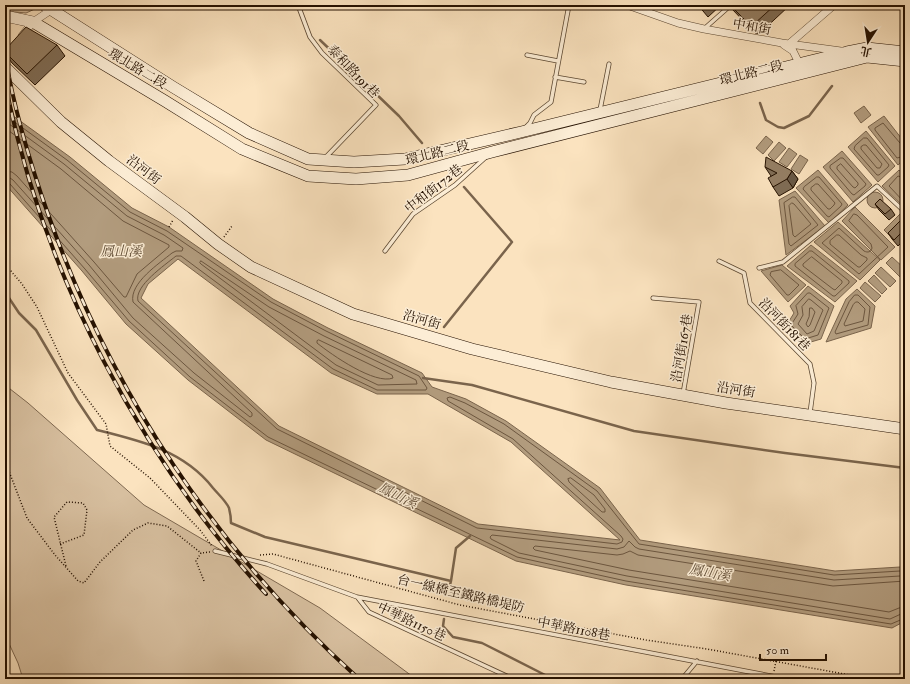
<svg xmlns="http://www.w3.org/2000/svg" width="910" height="684" font-family="'IM FELL Double Pica','Noto Serif TC',serif">
  <style>
    .green { fill: #d7bf9f; stroke: #7e6850 }
    .water { fill: #b29c7e; stroke: #7a644c; fill-rule: evenodd }
    .lines { fill: none; stroke-linecap: round; stroke-linejoin: round }
    .shore { stroke: #6c563f; stroke-width: 1 }
    .stream { stroke: #7a644c; stroke-width: 2.5 }
    .lane-casing { stroke: #5a4630; stroke-width: 5 }
    .street-casing { stroke: #5a4630; stroke-width: 8 }
    .secondary-casing { stroke: #251100; stroke-width: 12 }
    .path { stroke: #251100; stroke-width: 1.5; stroke-dasharray: 1 2; stroke-linecap: butt }
    .lane { stroke: #fcedd5; stroke-width: 3.5 }
    .street { stroke: #fcedd5; stroke-width: 7 }
    .secondary { stroke: #fcedd5; stroke-width: 11 }
    .rail-casing { stroke: #251100; stroke-width: 4 }
    .rail { stroke: #fcedd5; stroke-width: 2.5; stroke-dasharray: 8; stroke-linecap: butt }
    .wall { fill: #7f6c55; stroke: #251100 }
    .shaded-wall { fill: #685845; stroke: #251100 }
    .building { fill: #947e63; stroke: #251100 }
    .labels { text-anchor: middle; stroke-width: 3; stroke-linejoin: round; paint-order: stroke }
    .street-label { font-size: 13px; fill: #251100; stroke: #fcedd5 }
    .water-label { font-size: 14px; font-style: italic; fill: #645039; stroke: #fcedd5 }
  </style>
  <rect width="100%" height="100%" fill="#fbe3bf"/>
  <filter id="stains"><feTurbulence type="fractalNoise" baseFrequency=".005" numOctaves="4"/><feColorMatrix values="0 0 0 0 .2 0 0 0 0 .09 0 0 0 0 .02 0 0 0 .5 -.17"/></filter>
  <radialGradient id="worn" r=".72"><stop offset=".6" stop-color="#630" stop-opacity="0"/><stop offset="1" stop-color="#630" stop-opacity=".3"/></radialGradient>
  <path class="green" d="M5,5h28l4,3 -11,5 -21,-2z
    M5,385l23,18 116,102 176,103 96,71h-393l-5,-16 -13,-28z"/>
  <path class="water" d="M864,106l7,9 -10,8 -7,-10z
    M5,110l65,47 62,51 37,19 104,72 55,29 94,45 10,14 34,12 40,22 94,67 40,52 195,31 65,-4 5,-4v58l-13,7 -266,-43 -110,-24 -250,-121 -78,-60 -62,-56 -44,-53 -77,-87zM178,259l153,114 46,21h51l83,48 109,98 -142,-16 -199,-98 -138,-128 7,-14z
    M884,116l21,27v16l-7,6 -30,-38z
    M866,131l29,35 -17,16 -30,-35z
    M766,136l7,6 -10,12 -7,-6z
    M779,142l7,6 -12,13 -6,-6z
    M789,148l8,6 -10,13 -8,-5z
    M842,151l30,34 -19,17 -30,-35z
    M800,155l8,5 -9,14 -8,-5z
    M818,170l30,35 -19,18 -33,-35z
    M899,170l6,6v32l-23,-22z
    M795,191l30,35 -39,29 -7,-55z
    M867 200a8 8 0 1 1 16 0a8 8 0 1 1-16 0Z
    M855,207l40,40 -14,13 -39,-39z
    M900,214l5,4 -14,19 -7,-7z
    M838,222l42,38 -20,20 -46,-38z
    M811,245l46,36 -22,21 -48,-36z
    M892,257l13,12v2l-5,6 -14,-14z
    M782,265l24,20 -18,17 -27,-31z
    M881,267l15,14 -6,6 -15,-14z
    M874,275l13,14 -5,5 -14,-13z
    M865,282l16,14 -6,6 -15,-14z
    M808,286l26,20 -13,33 -17,5 -18,-18 8,-13 -4,-7z
    M857,289l18,17 -4,22 -45,14 20,-43z"/>
  <g class="lines">
    <path class="shore" d="M5,115l62,45 63,52 37,19 104,71 55,29 93,45 8,12 -1,2h-49l-44,-21 -152,-113h-5c-11,9 -42,30 -38,45l139,128 200,99 140,16 5,-2 1,-3 -2,-3 -108,-97 -65,-38 -1,-3 3,-1 15,6 39,21 93,67 42,53 195,31 66,-4 5,-3
      M5,121l59,43 63,52 37,19 19,13 -1,3h-6l-4,2c-12,10 -43,30 -39,49l119,111v3l-2,1 -56,-44 -61,-55 -44,-53 -76,-85 -3,-2 -5,-1
      M5,128l56,41 62,52 46,24v2l-32,27 -11,23h-2l-30,-35 -77,-86 -5,-4 -7,-1
      M864,138h3l22,27 -1,2 -9,8h-2l-23,-26 1,-3z
      M864,145h2l16,19 -2,4h-3l-16,-19v-2z
      M905,145l-5,-2 -17,-20 -8,5v2l22,28 8,-2
      M841,158h2l23,26 -1,2 -11,9 -2,-1 -22,-26v-2z
      M841,164l17,19v2l-3,3 -2,-1 -16,-18v-2z
      M817,177h2l23,27 -1,2 -12,11 -2,-1 -24,-27 1,-2z
      M905,178l-7,-2 -9,10 16,17
      M5,182l5,2 75,85 44,52 61,56 78,60 249,120 109,24 265,43 14,-6
      M816,184h2l17,19 -1,2 -4,4h-2l-17,-19v-2z
      M793,197h2l23,28 -27,21 -2,-2 -5,-41z
      M792,203l2,1 17,20 -16,13 -2,-2 -4,-29z
      M854,214l3,1 31,32 -29,27 -37,-31 17,-15 25,23c4,2 7,1 8,-3l-1,-4 -22,-23z
      M837,235h2l22,20 6,3v2l-7,7h-2l-28,-23v-3z
      M810,251h2l37,30v2l-14,13h-2l-38,-30v-2z
      M812,257l30,24v2l-7,7 -2,-1 -30,-23v-2l7,-6z
      M201,261l68,46 55,29 92,44 1,4 -39,1 -42,-20 -135,-101 -1,-1z
      M781,270l18,15 -10,10h-2l-17,-20 1,-3z
      M808,293h2l19,15 -11,27 -13,4 -14,-14 7,-11 -2,-8z
      M855,295h3l12,12 -2,18 -32,9 -1,-2 14,-30z
      M809,299l2,1 12,10 -9,21 -7,3 -9,-10 5,-9 -1,-8z
      M856,302h2l7,7 -2,12 -18,5 -1,-2 9,-19z
      M810,308h2l3,4 -5,13 -2,2 -2,-3 3,-7z
      M319,340l73,35 1,3c-18,7 -61,-23 -76,-35v-2z
      M571,478l23,17 11,14v3h-3l-33,-30 -1,-3z
      M905,574l-5,2 -66,4 -195,-31 -4,-2 -6,-6 -5,6 -7,2 -125,-14 -2,2 1,2 28,14 108,23 263,43 11,-5 4,-1
      M905,581l-72,5 -195,-31 -8,-4 -7,3 -6,1 -82,-9 -2,2 2,2 94,20 260,42 10,-4 6,-1"/>
    <path class="stream" d="M320,40l79,76 23,27
      M760,103l6,17 12,7 6,1 25,-12 23,-30
      M5,292l14,21 17,17 41,70 20,30c45,11 87,21 116,58 5,6 13,13 16,20 1,4 2,10 2,15l34,14 186,44 -1,4
      M444,327l68,-85 -48,-55
      M423,378l49,7 162,46 151,22 120,15
      M451,581l5,-33 14,-12
      M444,619l-1,7 10,11 29,6 71,36"/>
    <defs>
      <path id="lane" d="M298,5l12,32 12,16 54,52 -51,53
        M705,28l26,-23
        M527,55l31,6
        M555,77l29,5
        M600,110l9,-46
        M526,127l4,-4 4,-8 17,-13 18,-97
        M385,251l28,-37 42,-29 31,-28
        M719,261l25,12 6,30 60,61 4,19 -4,30
        M759,268l24,-6 94,-76 28,26
        M653,298l46,4 -16,92
        M215,551l52,13 90,33 430,82
        M358,598l11,14 144,67
        M682,679l15,-18"/>
      <path id="street" d="M627,5l51,18 26,6 78,14 59,8
        M22,36l11,-14 18,-12 14,-5
        M789,44l45,-39
        M784,45l9,6 6,12 4,3"/>
      <path id="secondary" d="M44,5l129,82 76,46 59,26 46,3 51,-3 116,-27 326,-80 20,-4 38,4
        M5,16l28,6 132,79 77,48 66,27 48,3 52,-4 84,-23 375,-95 38,4
        M5,67l56,55 48,39 76,56 33,27 33,23 102,47 119,35 139,33 115,21 179,26"/>
    </defs>
    <use href="#lane" class="lane-casing"/>
    <use href="#street" class="street-casing"/>
    <use href="#secondary" class="secondary-casing"/>
    <path class="path" d="M169,227l4,-7
      M224,237l8,-11
      M5,264l17,20 15,23 31,66 38,51 4,22 40,32 50,52 12,16
      M5,461l22,57 28,37 23,26 6,2 16,-21 33,-32 15,-7 19,3 34,27
      M60,544l24,-9 3,-25 -4,-7 -16,-1 -13,15 12,49
      M260,555l13,-1 187,51 186,35 61,9 165,30
      M204,581l-8,-20 5,-8 9,-1
      M774,671l2,-10"/>
    <use href="#lane" class="lane"/>
    <use href="#street" class="street"/>
    <use href="#secondary" class="secondary"/>
    <defs>
      <path id="rail" d="M5,55c9,54 25,108 43,159 63,179 170,338 311,465
        M8,97c38,182 133,360 258,497"/>
    </defs>
    <use href="#rail" class="rail-casing"/>
    <use href="#rail" class="rail"/>
  </g>
  <path class="wall" d="M646,5h14l-2,4z
    M698,5h23l-13,12z
    M729,5h61l-31,29 -4,-1 -23,-24z
    M57,45l8,11 -30,29 -23,-22 -7,-10v-3z
    M765,167l27,4 6,8 -5,9 -14,8 -6,-9 -2,-11z
    M875,204l16,5 4,6 -6,5 -10,-10z
    M905,217v22l-7,7 -6,-7 -4,-6z"/>
  <path class="shaded-wall" d="M654,5h6l-2,4z
    M792,171l6,8 -5,9 -6,-9z"/>
  <path class="building" d="M700,5h6l-4,3z
    M730,5h45l-22,20 -4,-1z
    M26,27l31,18 -30,29 -22,-22v-2z
    M766,157l26,14 -5,8 -14,8 -5,-9 9,-5 -12,-6z
    M880,199l11,10 -6,5 -10,-10z
    M904,217h1v12l-11,11 -6,-7z"/>
  <g class="labels">
    <g class="street-label">
      <text transform="translate(752 26) rotate(10)" y="5">中和街</text>
      <text transform="translate(138 68) rotate(31)" y="5">環北路二段</text>
      <text transform="translate(354 71) rotate(46)" y="5">泰和路191巷</text>
      <text transform="translate(751 72) rotate(-14)" y="5">環北路二段</text>
      <text transform="translate(437 152) rotate(-14)" y="5">環北路二段</text>
      <text transform="translate(144 169) rotate(37)" y="5">沿河街</text>
      <text transform="translate(433 188) rotate(-38)" y="5">中和街172巷</text>
      <text transform="translate(422 319) rotate(16)" y="5">沿河街</text>
      <text transform="translate(785 324) rotate(46)" y="5">沿河街181巷</text>
      <text transform="translate(681 348) rotate(-80)" y="5">沿河街167巷</text>
      <text transform="translate(736 389) rotate(9)" y="5">沿河街</text>
      <text transform="translate(461 593) rotate(13)" y="5">台一線橋至鐵路橋堤防</text>
      <text transform="translate(412 621) rotate(25)" y="5">中華路1150巷</text>
      <text transform="translate(574 628) rotate(11)" y="5">中華路1108巷</text>
    </g>
    <g class="water-label">
      <text x="121" y="256">鳳山溪</text>
      <text transform="translate(398 495) rotate(26)" y="5">鳳山溪</text>
      <text transform="translate(710 572) rotate(10)" y="5">鳳山溪</text>
    </g>
  </g>
  <rect width="910" height="684" fill="none" stroke="#fbe3bf" stroke-width="20"/>
  <rect x="6" y="6" width="898" height="672" fill="none" stroke="#251100" stroke-width="2"/>
  <rect x="10" y="10" width="890" height="664" fill="none" stroke="#251100"/>
  <g transform="translate(868 42) rotate(192)" stroke="#fcedd5" stroke-width="3" paint-order="stroke">
  <path d="M0-3L7 15L0 10L-7 15Z" fill="#251100"/>
  <text y="-6" font-size="11" font-weight="bold" text-anchor="middle" fill="#251100">北</text>
  </g>
  <path d="M760 654v6h66v-6" fill="none" stroke="#251100" stroke-width="2"/>
  <text x="766" y="654" font-size="12" fill="#251100" stroke="#fcedd5" stroke-width="3" paint-order="stroke">50 m</text>
  <rect width="100%" height="100%" filter="url(#stains)"/>
  <rect width="100%" height="100%" fill="url(#worn)"/>
</svg>
